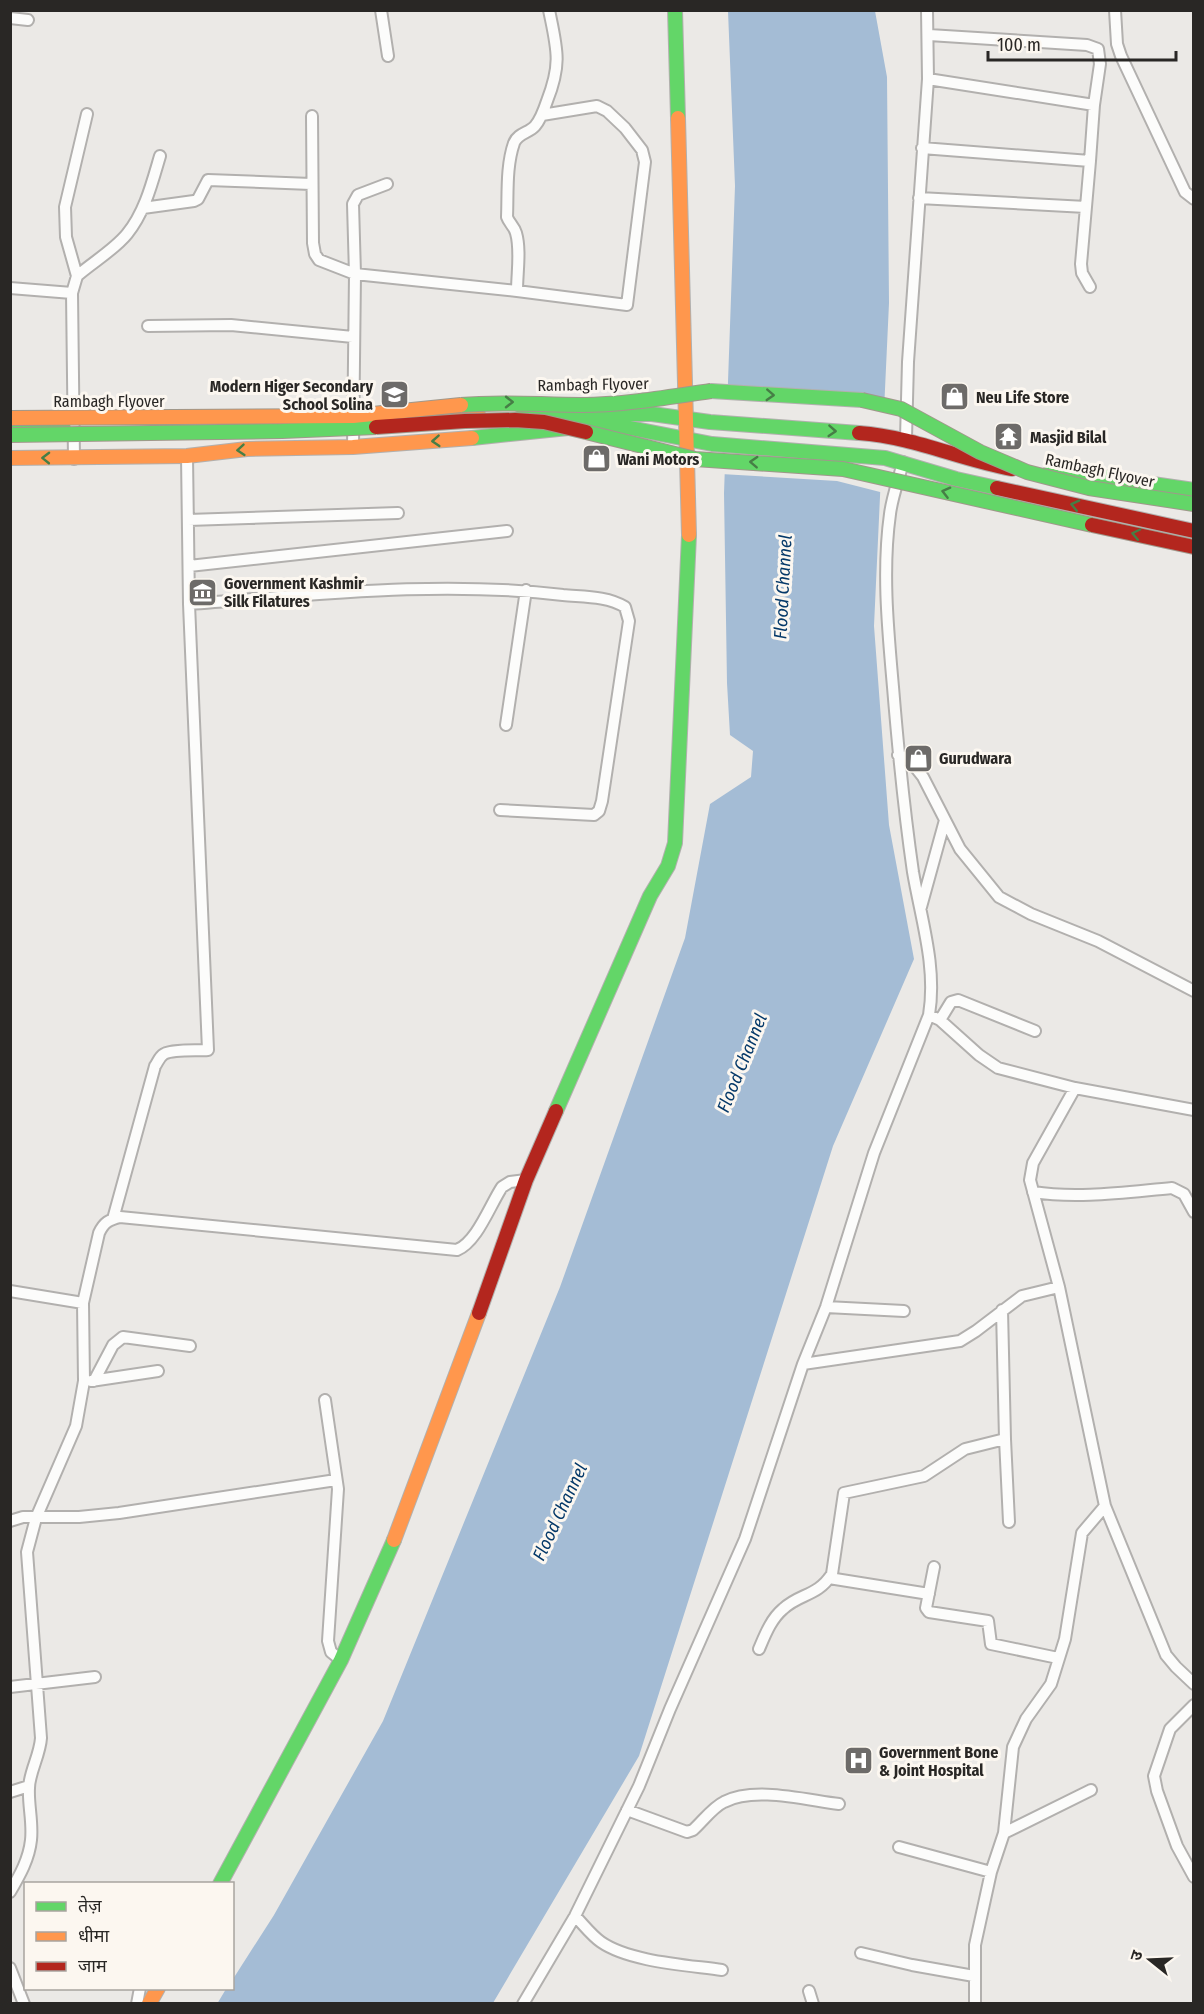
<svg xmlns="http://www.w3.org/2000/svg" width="1204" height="2014" font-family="'Fira Sans Condensed','Noto Sans Devanagari',sans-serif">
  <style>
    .water { fill: #a4bcd5 }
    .pier { fill: #ebe9e6 }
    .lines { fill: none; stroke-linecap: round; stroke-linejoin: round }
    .street-casing { stroke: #b2b0ae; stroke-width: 14 }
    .fast-casing { stroke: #b2b0ae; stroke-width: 16 }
    .slow-casing { stroke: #b2b0ae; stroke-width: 16 }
    .jam-casing { stroke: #b2b0ae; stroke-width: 16 }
    .street { stroke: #fcfcfb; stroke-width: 10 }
    .fast { stroke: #63d668; stroke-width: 14 }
    .slow { stroke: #ff974d; stroke-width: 14 }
    .jam { stroke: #b3261e; stroke-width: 14 }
    .fast-bridge-casing { stroke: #a0988b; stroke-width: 16; stroke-linecap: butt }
    .slow-bridge-casing { stroke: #a0988b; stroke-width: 16; stroke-linecap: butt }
    .jam-bridge-casing { stroke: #a0988b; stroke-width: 16; stroke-linecap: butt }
    .fast-bridge { stroke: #63d668; stroke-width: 14 }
    .slow-bridge { stroke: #ff974d; stroke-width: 14 }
    .jam-bridge { stroke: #b3261e; stroke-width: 14 }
    .oneway { stroke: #467e46 }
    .labels { text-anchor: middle; stroke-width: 6; stroke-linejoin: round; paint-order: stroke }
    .street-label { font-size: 16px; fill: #292725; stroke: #fcf7f0 }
    .poi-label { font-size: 16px; font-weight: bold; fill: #292725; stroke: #fcf7f0; text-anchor: start }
    .water-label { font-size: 18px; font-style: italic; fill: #053969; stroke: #fcf7f0 }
  </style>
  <rect width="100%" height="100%" fill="#ebe9e6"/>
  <path class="water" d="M728,11h147l12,66 2,226 -15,323 15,199 25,134 -81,187 -194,610 -146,247 -276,1 9,-15 6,-1 1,-9 41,-64 109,-194 177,-434 125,-349 25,-134 41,-27 2,-26 -23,-16 -3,-52 -3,-190 11,-307z"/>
  <path class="pier" d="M725,390l163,12 -4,91 -47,-12 -116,-7z"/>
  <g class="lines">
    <defs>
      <path id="street" d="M381,10l7,46
        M1115,10l2,34 4,12 64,136 9,7
        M10,18l18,2
        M928,79l166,26
        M312,116l1,127 2,11 4,6 36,14 162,17 110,14 18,-143 -3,-12 -17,-22 -18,-17 -10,-5 -55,9
        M922,148l168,13 4,-56 6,-41 -2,-15 -11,-4 -158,-10
        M919,198l167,9
        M143,208l51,-7 4,-2 10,-19 103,4
        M77,276l-11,-39 -1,-30 22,-93
        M1090,287l-8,-14 -1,-9 9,-103
        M10,288l62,5
        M517,291c0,-18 4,-41 -1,-58 -2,-7 -7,-10 -9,-16 1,-24 -1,-51 7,-74 4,-10 15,-10 21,-17 6,-7 9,-16 12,-25 15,-38 10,-52 2,-91
        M148,326l83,-1 122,12
        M906,438l2,-76 20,-283 -1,-69
        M353,447l2,-173 -2,-70 5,-9 29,-11
        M74,459l-2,-166 5,-17c16,-14 37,-26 50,-42 18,-22 25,-51 33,-78
        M188,520l210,-7
        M189,566l318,-35
        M189,604c124,-9 250,-24 374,-9 21,2 44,1 62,12l4,14 -27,180 -3,10 -5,4 -94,-5
        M506,725l20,-135
        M898,755l10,3 15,19 37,72 39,48 32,17 67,27 96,50
        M921,907l24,-87
        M929,1015l11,5 39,35 19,13 77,20 119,22
        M940,1020l11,-18 7,-2 77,31
        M1033,1192c45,7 93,0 139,-4l12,6 10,18
        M113,1219l42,-153c3,-4 4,-9 9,-12 9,-5 33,-3 44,-4l-19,-446 -2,-148
        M10,1291l73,12
        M826,1307l78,4
        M803,1364l157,-23 16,-10 46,-35 37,-9
        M91,1381l67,-10
        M94,1381l19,-36 10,-8 67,9
        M325,1400l13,89 -10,152 3,11 10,8
        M1005,1439l4,83
        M1105,1506l61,149 10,12 18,17
        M10,1521l13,-4h56l40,-4 217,-33
        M934,1567l-8,41 3,4 59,9 3,23 67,14
        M829,1578l100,16
        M759,1649c6,-14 12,-30 24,-40 17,-16 34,-12 49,-35l12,-81 80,-17 41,-27 40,-10 -3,-129
        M10,1687l85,-10
        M1194,1705l-24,24 -16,47 3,15 20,55 17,31
        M10,1792l19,-6
        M627,1810l60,22 6,-2c10,-9 20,-23 31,-28 30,-16 82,-2 115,2
        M1004,1833l87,-43
        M899,1847l92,25
        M10,1892c10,-17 19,-33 21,-52 2,-18 -3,-35 -2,-52 0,-15 11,-33 12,-50l-14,-186 9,-34 40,-92 8,-45 -1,-78 16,-70c5,-11 10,-13 21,-16l337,33c20,-8 33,-45 45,-63l8,-5 16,-2
        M575,1916c8,8 16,19 26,26 29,20 86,23 121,28
        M861,1953l51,12 62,11
        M10,1968l14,36
        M809,1991l4,13
        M137,2004l3,-16
        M523,2004l52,-88 64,-130 31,-77 75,-170 58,-175 23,-57 48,-154 55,-138c8,-48 -8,-96 -16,-143 -9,-62 -15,-124 -20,-185 -5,-57 -11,-116 -3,-173 2,-17 9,-35 13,-52
        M975,2004v-59l16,-73 13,-39 9,-86 13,-28 25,-35 14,-45 17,-106 23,-27 -46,-219 -29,-107 3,-17 42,-75"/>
      <path id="fast" d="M675,10l3,108
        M711,391l151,9
        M523,414h129l58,8 149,11
        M10,427l54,1
        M472,438l106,-11h47l87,17 173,14 71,21 41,9
        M1048,474l49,2 97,14
        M556,1111l94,-215 18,-30 7,-23 14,-308
        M220,1884l121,-224 53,-120"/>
      <path id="slow" d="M678,118l11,417
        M397,419l81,-5
        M10,458l177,-2 60,-7 106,-2 119,-9
        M394,1540l85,-227
        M149,2004l9,-16"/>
      <path id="jam" d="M859,433c55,4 99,26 153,36
        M997,488l197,43
        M479,1313l47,-133 30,-69"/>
    </defs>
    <use href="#street" class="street-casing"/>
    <use href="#fast" class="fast-casing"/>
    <use href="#slow" class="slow-casing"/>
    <use href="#jam" class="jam-casing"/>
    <use href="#street" class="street"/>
    <use href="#fast" class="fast"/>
    <use href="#slow" class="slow"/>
    <use href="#jam" class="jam"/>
    <defs>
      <path id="fast-bridge" d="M862,400l39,9 79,43 47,20 62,16 105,16
        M461,405c40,-4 80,0 121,0 43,0 86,-8 129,-14
        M586,432l109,27 148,10 249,56
        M10,435l272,-4 94,-4"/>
      <path id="slow-bridge" d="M10,418l343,-2 108,-11"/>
      <path id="jam-bridge" d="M376,427l89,-6 50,-1 29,2 42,10
        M1092,525l102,22"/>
    </defs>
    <use href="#fast-bridge" class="fast-bridge-casing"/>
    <use href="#slow-bridge" class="slow-bridge-casing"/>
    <use href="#jam-bridge" class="jam-bridge-casing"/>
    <use href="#fast-bridge" class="fast-bridge"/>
    <use href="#slow-bridge" class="slow-bridge"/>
    <use href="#jam-bridge" class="jam-bridge"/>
  </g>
  <defs><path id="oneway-chevron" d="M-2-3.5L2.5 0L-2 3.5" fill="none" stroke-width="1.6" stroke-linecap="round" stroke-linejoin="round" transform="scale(1.5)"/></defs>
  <g class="oneway">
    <use href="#oneway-chevron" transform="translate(770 395) rotate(3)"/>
    <use href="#oneway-chevron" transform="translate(509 402)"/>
    <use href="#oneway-chevron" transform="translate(832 431) rotate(4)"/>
    <use href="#oneway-chevron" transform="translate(436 441) rotate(176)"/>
    <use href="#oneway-chevron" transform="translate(241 450) rotate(175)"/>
    <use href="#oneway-chevron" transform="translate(46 458) rotate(-179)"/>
    <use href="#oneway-chevron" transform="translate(754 462) rotate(-177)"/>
    <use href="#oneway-chevron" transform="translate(946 492) rotate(-166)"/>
    <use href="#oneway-chevron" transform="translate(1075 505) rotate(-167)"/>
    <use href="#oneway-chevron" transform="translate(1136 534) rotate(-168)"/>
  </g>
  <defs>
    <symbol id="school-square" viewBox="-11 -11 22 22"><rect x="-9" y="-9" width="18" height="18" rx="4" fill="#6d6b69" stroke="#fcf7f0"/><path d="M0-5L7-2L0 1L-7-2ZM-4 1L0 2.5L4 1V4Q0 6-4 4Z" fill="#fff"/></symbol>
    <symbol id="shop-square" viewBox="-11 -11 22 22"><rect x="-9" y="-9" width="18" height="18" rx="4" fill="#6d6b69" stroke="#fcf7f0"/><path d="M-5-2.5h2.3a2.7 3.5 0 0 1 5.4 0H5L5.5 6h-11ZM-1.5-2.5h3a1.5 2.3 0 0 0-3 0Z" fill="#fff"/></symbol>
    <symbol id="temple-square" viewBox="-11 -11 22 22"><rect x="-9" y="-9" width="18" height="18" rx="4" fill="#6d6b69" stroke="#fcf7f0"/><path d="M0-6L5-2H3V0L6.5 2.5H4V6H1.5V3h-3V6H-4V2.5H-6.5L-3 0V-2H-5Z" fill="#fff"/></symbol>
    <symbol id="museum-square" viewBox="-11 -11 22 22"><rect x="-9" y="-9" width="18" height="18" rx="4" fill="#6d6b69" stroke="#fcf7f0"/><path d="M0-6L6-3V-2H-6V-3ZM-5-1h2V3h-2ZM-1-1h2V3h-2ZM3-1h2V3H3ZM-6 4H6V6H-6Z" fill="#fff"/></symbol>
    <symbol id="hospital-square" viewBox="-11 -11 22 22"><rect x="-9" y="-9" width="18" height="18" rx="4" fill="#6d6b69" stroke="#fcf7f0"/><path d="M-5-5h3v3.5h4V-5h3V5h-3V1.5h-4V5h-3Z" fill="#fff"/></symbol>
  </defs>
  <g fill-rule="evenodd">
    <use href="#school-square" x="378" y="378" width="33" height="33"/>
    <use href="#shop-square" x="938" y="380" width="33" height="33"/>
    <use href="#temple-square" x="992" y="420" width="33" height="33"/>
    <use href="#shop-square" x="580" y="442" width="33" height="33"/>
    <use href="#museum-square" x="186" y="576" width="33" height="33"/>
    <use href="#shop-square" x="902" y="742" width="33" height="33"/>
    <use href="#hospital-square" x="842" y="1744" width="33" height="33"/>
  </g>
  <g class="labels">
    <g class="street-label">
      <text transform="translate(593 384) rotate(-1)" y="6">Rambagh Flyover</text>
      <text x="109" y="407">Rambagh Flyover</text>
      <text transform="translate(1100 470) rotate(12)" y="6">Rambagh Flyover</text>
    </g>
    <g class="poi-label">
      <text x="373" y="392" text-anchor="end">Modern Higer Secondary<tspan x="373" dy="18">School Solina</tspan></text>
      <text x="976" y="403">Neu Life Store</text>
      <text x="1030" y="443">Masjid Bilal</text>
      <text x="617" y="465">Wani Motors</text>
      <text x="224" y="589">Government Kashmir<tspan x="224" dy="18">Silk Filatures</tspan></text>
      <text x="939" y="764">Gurudwara</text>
      <text x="879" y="1758">Government Bone<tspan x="879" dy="18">&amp; Joint Hospital</tspan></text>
    </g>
    <g class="water-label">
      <text transform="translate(783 587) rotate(-87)" y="6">Flood Channel</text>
      <text transform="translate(742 1063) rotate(-68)" y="6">Flood Channel</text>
      <text transform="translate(560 1512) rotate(-65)" y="6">Flood Channel</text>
    </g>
  </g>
  <rect width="1204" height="2014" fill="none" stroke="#292725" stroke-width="24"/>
  <rect x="24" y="1882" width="210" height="108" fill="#fcf7f0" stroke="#a8a49f" stroke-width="1.5"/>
  <rect x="36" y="1902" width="30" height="9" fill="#63d668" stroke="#a8a49f" stroke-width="1.5"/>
  <text x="78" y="1912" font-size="18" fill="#292725">तेज़</text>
  <rect x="36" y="1932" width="30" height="9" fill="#ff974d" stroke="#a8a49f" stroke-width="1.5"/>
  <text x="78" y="1942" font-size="18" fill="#292725">धीमा</text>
  <rect x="36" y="1962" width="30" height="9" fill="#b3261e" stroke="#a8a49f" stroke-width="1.5"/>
  <text x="78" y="1972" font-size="18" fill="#292725">जाम</text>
  <g transform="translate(1150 1960) rotate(288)" stroke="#fcf7f0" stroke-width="4.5" paint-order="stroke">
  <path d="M0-4.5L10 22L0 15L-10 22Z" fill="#292725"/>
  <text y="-9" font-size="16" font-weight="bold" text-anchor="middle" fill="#292725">उ</text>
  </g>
  <path d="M988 51v9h188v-9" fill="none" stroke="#292725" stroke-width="3"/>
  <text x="997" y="51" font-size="18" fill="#292725" stroke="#fcf7f0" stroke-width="4.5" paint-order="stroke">100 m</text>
</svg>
